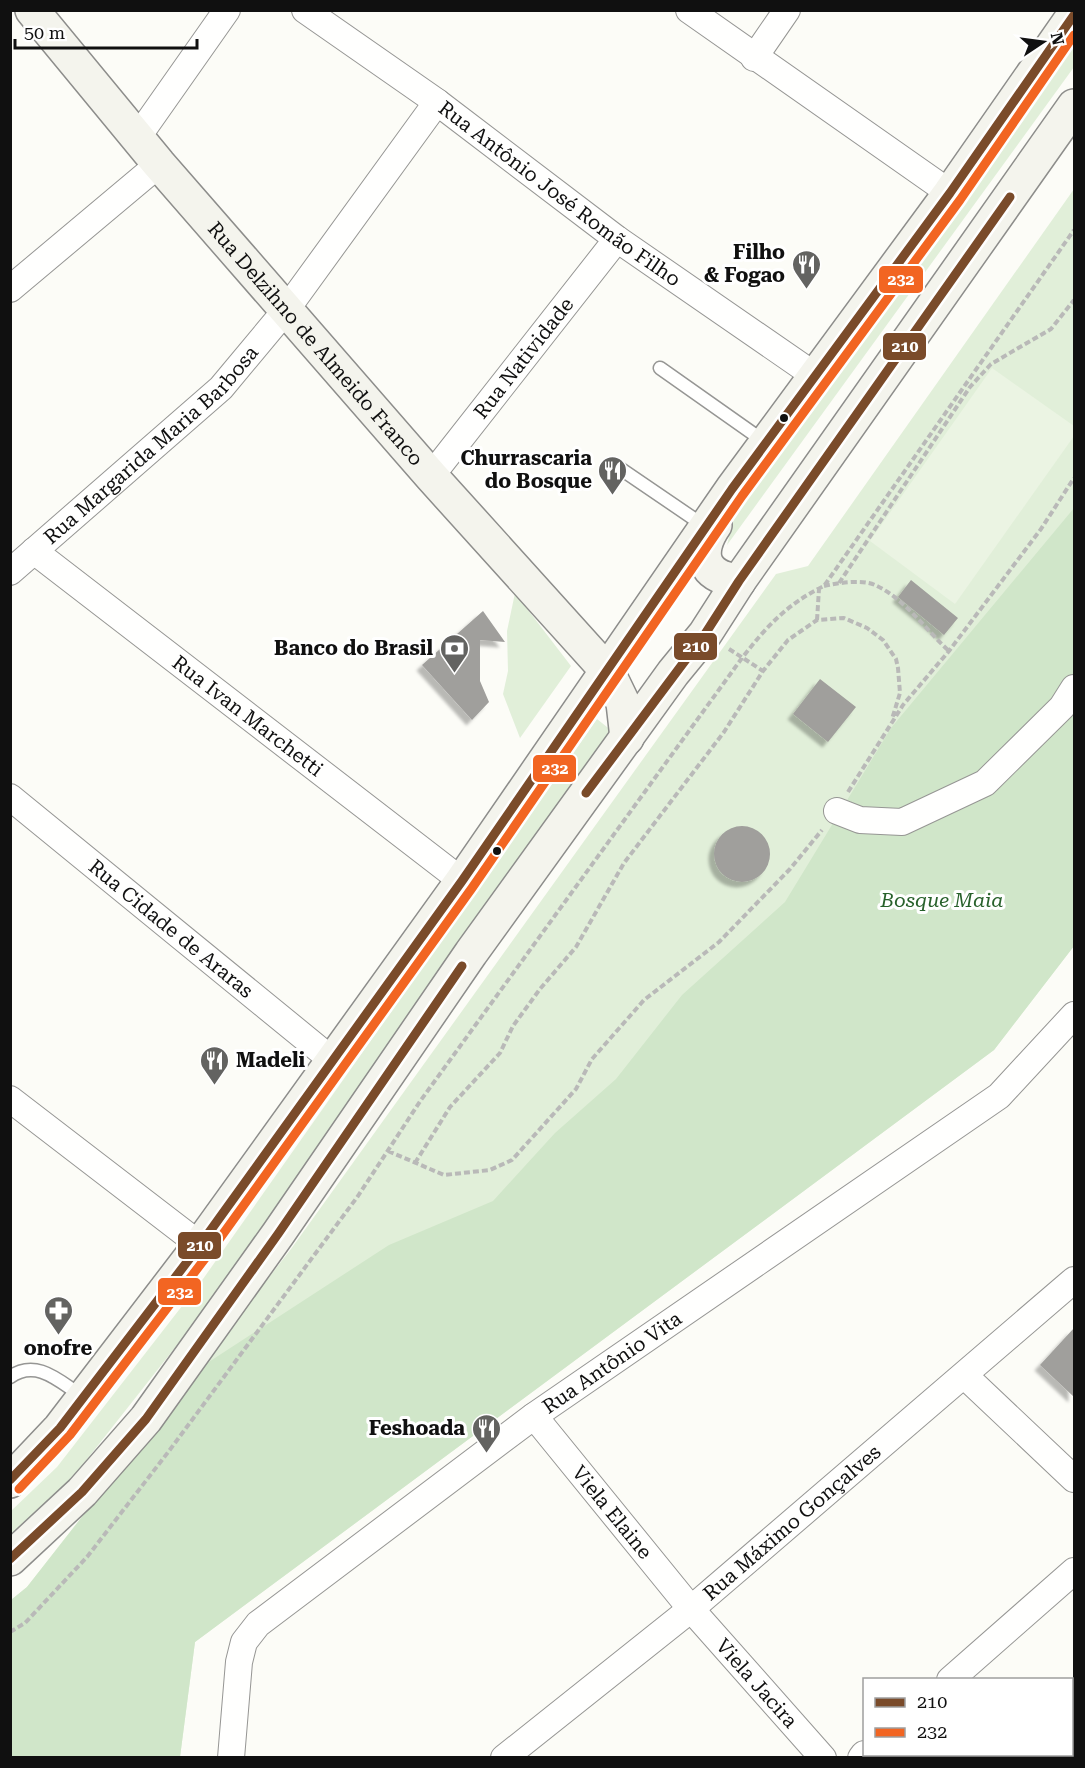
<svg xmlns="http://www.w3.org/2000/svg" width="1085" height="1768" font-family="'Roboto Serif',serif">
  <style>
    .green { fill: #e1efd9 }
    .forest { fill: #d0e6c9 }
    .pitch { fill: #ebf4e3 }
    .building { fill: #a09f9c; filter: url(#shadow) }
    .lines { fill: none; stroke-linecap: round; stroke-linejoin: round }
    .lane-casing { stroke: #969694; stroke-width: 15 }
    .street-casing { stroke: #969694; stroke-width: 28 }
    .secondary-casing { stroke: #8d8d8b; stroke-width: 36 }
    .path { stroke: #b9b9b8; stroke-width: 4; stroke-dasharray: 6 3; stroke-linecap: butt }
    .lane { stroke: #fffffe; stroke-width: 12 }
    .street { stroke: #fffffe; stroke-width: 26 }
    .secondary { stroke: #f4f4ed; stroke-width: 33 }
    .bus-1-casing { stroke: #fff; stroke-width: 14 }
    .bus-2-casing { stroke: #fff; stroke-width: 14 }
    .bus-1 { stroke: #7a4b2a; stroke-width: 9 }
    .bus-2 { stroke: #f26522; stroke-width: 9 }
    .bus-dot { fill: #101010; stroke: #fff; stroke-width: 2 }
    .labels { text-anchor: middle; stroke-width: 6; stroke-linejoin: round; paint-order: stroke }
    .street-label { font-size: 20px; fill: #101010; stroke: #fff }
    .poi-label { font-size: 20px; font-weight: bold; fill: #101010; stroke: #fff; text-anchor: end }
    .park-label { font-size: 20px; font-style: italic; fill: #28612b; stroke: #fff }
    .line-badge { stroke: #fff; stroke-width: 2 }
    .badge-label { font-size: 16px; text-anchor: middle; font-weight: bold; fill: #fff }
  </style>
  <defs>
    <filter id="shadow"><feDropShadow dx="-5.5" dy="5.5" stdDeviation="1.5" flood-color="#0004"/></filter>
  </defs>
  <rect width="100%" height="100%" fill="#fcfcf7"/>
  <path class="green" d="M1074,30v37l-347,478 13,-50z
    M1074,189v757l-80,104 -799,592 -15,115 -169,1v-158l16,-13 264,-338 485,-675 32,-8z
    M515,593l56,73 -51,72 -17,-44 5,-23 -1,-40z
    M597,719l15,12 -390,557 -149,189 -62,59v-25l46,-44 146,-188z"/>
  <path class="forest" d="M1074,508v438l-80,104 -799,592 -15,115 -169,1v-158l16,-13 171,-218 191,-124 104,-44 62,-68 61,-54 66,-84 103,-93 106,-174z"/>
  <path class="pitch" d="M992,368l82,58v10l-119,168 -85,-63z"/>
  <path class="building" d="M911,580l47,38 -14,17 -46,-38z
    M483,611l22,31 -25,-2v41l9,21 -17,18 -50,-55z
    M820,679l36,28 -28,35 -35,-28z
    M714 854a28 28 0 1 1 56 0a28 28 0 1 1-56 0Z
    M1074,1328v69l-34,-32z"/>
  <g class="lines">
    <defs>
      <path id="lane" d="M660,368l105,74
        M615,465l91,62
        M10,1377c27,-19 50,5 72,19"/>
      <g id="street">
        <path id="s1" d="M305,10l132,92 180,137 197,136"/>
        <path d="M689,10l261,183"/>
        <path d="M754,58l33,-48"/>
        <path d="M137,138l90,-128"/>
        <path d="M10,289l149,-125"/>
        <path id="s2" d="M431,476l186,-237"/>
        <path id="s3" d="M34,551l428,330"/>
        <path id="s4" d="M10,572l211,-184 65,-78 151,-208"/>
        <path id="s5" d="M10,797l322,263"/>
        <path d="M837,811l23,9 42,2 83,-39 77,-76 12,-19"/>
        <path d="M10,1099l190,146"/>
        <path d="M965,1376l109,103"/>
        <path id="s6" d="M534,1416l157,193 132,149"/>
        <path d="M950,1680l124,-109"/>
        <path id="s7" d="M231,1758l8,-96 5,-20 14,-18 276,-208 465,-320 75,-81"/>
        <path id="s8" d="M504,1758l187,-149 383,-329"/>
        <path d="M861,1758l3,-4"/>
      </g>
      <g id="secondary">
        <path id="s9" d="M32,10l127,154 272,312 177,196 15,31 4,35"/>
        <path d="M715,525c-20,29 -12,52 24,56"/>
        <path d="M10,1481l50,-53 140,-183 262,-364 270,-392 218,-296 124,-178"/>
        <path d="M10,1559l72,-67 64,-73 132,-185 193,-281 202,-280 32,-39 34,-53 335,-475"/>
      </g>
    </defs>
    <use href="#lane" class="lane-casing"/>
    <use href="#street" class="street-casing"/>
    <use href="#secondary" class="secondary-casing"/>
    <path class="path" d="M839,583l131,-196 21,-23 60,-35 23,-29
      M824,586c14,-3 38,-7 51,-1 29,13 51,45 74,66
      M817,620l2,-31
      M729,649l34,22
      M848,792l55,-87 46,-54 92,-122 33,-51
      M388,1151l56,24 46,-5 22,-10 64,-71 16,-30 52,-59 75,-58 71,-73 32,-39
      M415,1163l35,-56 50,-54 13,-27 27,-37 36,-42 48,-84 100,-131 39,-61 25,-31 29,-20 27,-2 23,10 16,12 13,19 2,9 2,25 -8,26
      M10,1632l15,-9 62,-66 82,-106 189,-255 63,-96 321,-442c25,-32 45,-54 82,-72l250,-356"/>
    <use href="#lane" class="lane"/>
    <use href="#street" class="street"/>
    <use href="#secondary" class="secondary"/>
    <defs>
      <path id="bus-1" d="M586,793l119,-159 34,-53 271,-384
        M10,1480l50,-52 140,-183 262,-364 270,-392 218,-296 124,-178
        M10,1559l72,-67 64,-73 132,-185 184,-268"/>
      <path id="bus-2" d="M19,1489l51,-54 140,-183 262,-364 270,-392 218,-296 114,-165"/>
    </defs>
    <use href="#bus-1" class="bus-1-casing"/>
    <use href="#bus-2" class="bus-2-casing"/>
    <use href="#bus-1" class="bus-1"/>
    <use href="#bus-2" class="bus-2"/>
  </g>
  <defs>
    <symbol id="restaurant-pin" viewBox="-11 -11 22 30"><path d="M0 17L-7.5 6A9.5 9.5 0 1 1 7.5 6Z" fill="#636361" stroke="#fff"/><path d="M-5-6h1v4h1v-4h1v4h1v-4h1v5L-1.5 .5V6h-2V.5L-5-1ZM5-6V6H3V1.5H1.5Q1.5-4 5-6Z" fill="#fff"/></symbol>
    <symbol id="bank-pin" viewBox="-11 -11 22 30"><path d="M0 17L-7.5 6A9.5 9.5 0 1 1 7.5 6Z" fill="#636361" stroke="#fff"/><path d="M-6-4H6V4H-6ZM0-2.3a2.3 2.3 0 1 0 0 4.6a2.3 2.3 0 1 0 0-4.6Z" fill="#fff"/></symbol>
    <symbol id="pharmacy-pin" viewBox="-11 -11 22 30"><path d="M0 17L-7.5 6A9.5 9.5 0 1 1 7.5 6Z" fill="#636361" stroke="#fff"/><path d="M-2-6h4v4h4v4h-4v4h-4v-4h-4v-4h4Z" fill="#fff"/></symbol>
  </defs>
  <g fill-rule="evenodd">
    <use href="#restaurant-pin" x="790" y="248" width="33" height="45"/>
    <use href="#restaurant-pin" x="596" y="454" width="33" height="45"/>
    <use href="#bank-pin" x="438" y="632" width="33" height="45"/>
    <use href="#restaurant-pin" x="198" y="1044" width="33" height="45"/>
    <use href="#pharmacy-pin" x="42" y="1294" width="33" height="45"/>
    <use href="#restaurant-pin" x="470" y="1412" width="33" height="45"/>
  </g>
  <g class="bus-dot">
    <circle cx="784" cy="418" r="5"/>
    <circle cx="497" cy="851" r="5"/>
  </g>
  <g class="labels">
    <g class="street-label">
      <text dy="7" stroke="none"><textPath href="#s1" startOffset="314">Rua Antônio José Romão Filho</textPath></text>
      <text dy="7" stroke="none"><textPath href="#s9" startOffset="438">Rua Delzihno de Almeido Franco</textPath></text>
      <text dy="7" stroke="none"><textPath href="#s2" startOffset="150">Rua Natividade</textPath></text>
      <text dy="7" stroke="none"><textPath href="#s4" startOffset="190">Rua Margarida Maria Barbosa</textPath></text>
      <text dy="7" stroke="none"><textPath href="#s3" startOffset="270">Rua Ivan Marchetti</textPath></text>
      <text dy="7" stroke="none"><textPath href="#s5" startOffset="208">Rua Cidade de Araras</textPath></text>
      <text dy="7" stroke="none"><textPath href="#s7" startOffset="580">Rua Antônio Vita</textPath></text>
      <text dy="7" stroke="none"><textPath href="#s6" startOffset="124">Viela Elaine</textPath></text>
      <text dy="7" stroke="none"><textPath href="#s8" startOffset="372">Rua Máximo Gonçalves</textPath></text>
      <text dy="7" stroke="none"><textPath href="#s6" startOffset="348">Viela Jacira</textPath></text>
    </g>
    <g class="poi-label">
      <text x="785" y="259">Filho<tspan x="785" dy="23">&amp; Fogao</tspan></text>
      <text x="592" y="465">Churrascaria<tspan x="592" dy="23">do Bosque</tspan></text>
      <text x="433" y="655">Banco do Brasil</text>
      <text x="236" y="1067" text-anchor="start">Madeli</text>
      <text x="58" y="1355" text-anchor="middle">onofre</text>
      <text x="465" y="1435">Feshoada</text>
    </g>
    <g class="park-label">
      <text x="942" y="907">Bosque Maia</text>
    </g>
  </g>
  <g class="line-badge">
    <rect x="878" y="265" width="46" height="29" rx="6" fill="#f26522"/>
    <rect x="882" y="332" width="45" height="29" rx="6" fill="#7a4b2a"/>
    <rect x="673" y="632" width="45" height="29" rx="6" fill="#7a4b2a"/>
    <rect x="532" y="754" width="45" height="29" rx="6" fill="#f26522"/>
    <rect x="177" y="1231" width="45" height="29" rx="6" fill="#7a4b2a"/>
    <rect x="157" y="1277" width="45" height="29" rx="6" fill="#f26522"/>
  </g>
  <g class="badge-label">
    <text x="901" y="285">232</text>
    <text x="905" y="352">210</text>
    <text x="696" y="652">210</text>
    <text x="555" y="774">232</text>
    <text x="200" y="1251">210</text>
    <text x="180" y="1298">232</text>
  </g>
  <rect width="1085" height="1768" fill="none" stroke="#101010" stroke-width="24"/>
  <rect x="863" y="1678" width="210" height="78" fill="#ffffff" stroke="#9f9f9f" stroke-width="1.5"/>
  <rect x="875" y="1698" width="30" height="9" fill="#7a4b2a" stroke="#9f9f9f" stroke-width="1.5"/>
  <text x="917" y="1708" font-size="18" fill="#101010">210</text>
  <rect x="875" y="1728" width="30" height="9" fill="#f26522" stroke="#9f9f9f" stroke-width="1.5"/>
  <text x="917" y="1738" font-size="18" fill="#101010">232</text>
  <g transform="translate(1043 42) rotate(77)" stroke="#ffffff" stroke-width="4.5" paint-order="stroke">
  <path d="M0-4.5L10 22L0 15L-10 22Z" fill="#101010"/>
  <text y="-9" font-size="16" font-weight="bold" text-anchor="middle" fill="#101010">N</text>
  </g>
  <path d="M15 39v9h182v-9" fill="none" stroke="#101010" stroke-width="3"/>
  <text x="24" y="39" font-size="18" fill="#101010" stroke="#ffffff" stroke-width="4.5" paint-order="stroke">50 m</text>
</svg>
